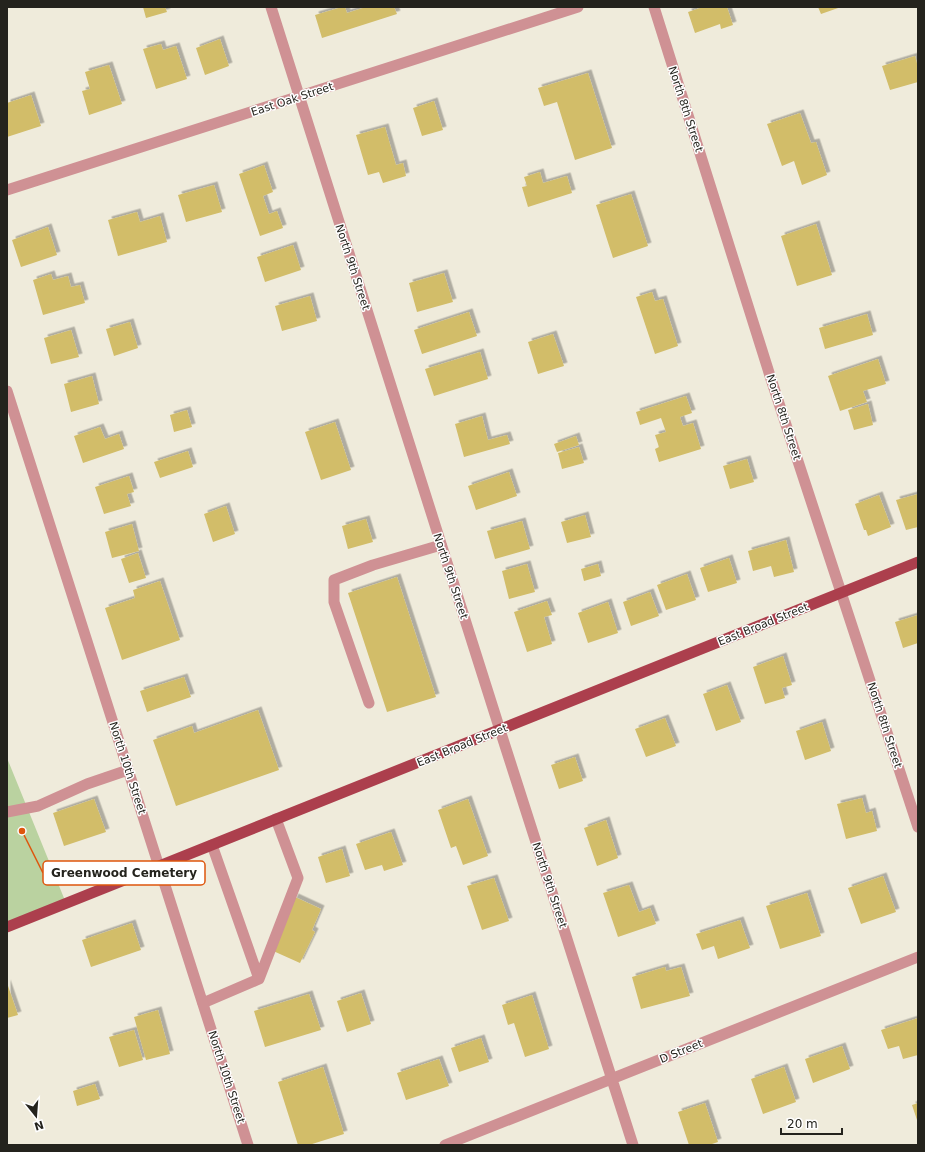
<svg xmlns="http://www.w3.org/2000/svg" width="925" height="1152" font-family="'DejaVu Sans',sans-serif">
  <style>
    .green { fill: #bad2a0 }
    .building { fill: #d2bd69; filter: url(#shadow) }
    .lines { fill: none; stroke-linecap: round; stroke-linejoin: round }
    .service { stroke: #cf9194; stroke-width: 11 }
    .minor { stroke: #cf9194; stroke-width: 11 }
    .primary { stroke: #ac3f4d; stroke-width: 11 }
    .labels { text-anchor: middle; stroke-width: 3; stroke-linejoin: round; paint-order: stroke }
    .street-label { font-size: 11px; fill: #24231d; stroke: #fff }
    .leader { fill: none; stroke: #de560d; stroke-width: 1.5 }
    .callout-dot { fill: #de560d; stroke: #fff; stroke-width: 1.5 }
    .callout { fill: #fff; stroke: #de560d; stroke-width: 1.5 }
    .callout-label { font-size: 12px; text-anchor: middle; font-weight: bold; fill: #24231d }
  </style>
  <defs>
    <filter id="shadow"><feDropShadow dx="3.5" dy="-3.5" stdDeviation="0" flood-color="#0004"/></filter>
  </defs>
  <rect width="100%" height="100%" fill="#efebdb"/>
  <path class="green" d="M7,758l59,145 -59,24z"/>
  <path class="building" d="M143,7h22l2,5 -21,6z
    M342,7h3l2,6 19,-6h28l3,7 -75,24 -7,-23z
    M703,7h24l6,18 -12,4 -1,-5 -25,9 -7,-21z
    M818,7h23l-20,7z
    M220,39l9,27 -24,9 -9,-27z
    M161,44l2,6 13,-4 11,33 -31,10 -13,-40z
    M915,56l3,11v15l-28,8 -8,-24z
    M109,65l13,39 -33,11 -7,-24 8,-2 -5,-17z
    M588,73l24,75 -37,12 -18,-58 -13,4 -6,-18z
    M31,95l10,31 -34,11v-34z
    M434,101l9,29 -21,6 -9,-28z
    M800,113l11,30 5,-1 11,33 -25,10 -8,-24 -12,5 -15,-42z
    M385,127l11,38 7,-2 3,13 -23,7 -4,-11 -11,3 -12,-40z
    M264,165l9,27 -10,4 6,18 8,-3 6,17 -23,8 -21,-62z
    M540,172l3,11 24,-7 5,17 -44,14 -6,-20 5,-1 -3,-9z
    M214,185l8,27 -36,10 -8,-27z
    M631,194l17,52 -35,12 -17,-53z
    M137,212l3,10 20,-6 7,26 -49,14 -10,-36z
    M816,224l16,51 -35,11 -16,-50z
    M48,227l9,28 -36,12 -9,-27z
    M293,245l8,25 -36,12 -8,-25z
    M444,273l9,29 -36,10 -8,-29z
    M51,274l2,6 15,-4 3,11 9,-2 5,18 -42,12 -10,-35z
    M652,292l3,9 8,-2 15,47 -23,8 -19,-57z
    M310,296l7,25 -35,10 -7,-25z
    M469,312l8,24 -55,18 -8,-24z
    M867,314l6,21 -48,14 -6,-21z
    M130,322l8,26 -24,8 -8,-27z
    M71,330l8,27 -28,7 -7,-26z
    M553,334l11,32 -26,8 -10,-32z
    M480,352l8,27 -54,17 -9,-27z
    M878,359l8,25 -23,7 4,11 -27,9 -12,-35z
    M92,376l7,28 -28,8 -7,-28z
    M686,396l6,17 -12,4 3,9 10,-3 8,26 -42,13 -4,-13 4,-2 -4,-12 11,-3 -5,-14 -21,7 -4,-13z
    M868,404l5,21 -19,5 -6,-20z
    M187,410l5,17 -18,5 -4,-17z
    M482,416l6,24 19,-5 3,9 -46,13 -9,-33z
    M335,422l16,48 -30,10 -16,-48z
    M100,427l5,12 14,-5 5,15 -41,14 -9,-27z
    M576,436l3,9 -22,7 -3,-8z
    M579,447l5,16 -22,6 -4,-16z
    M188,451l5,16 -33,11 -6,-16z
    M747,459l7,23 -24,7 -7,-23z
    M509,472l8,24 -41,14 -8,-24z
    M129,476l5,16 -7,2 4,12 -27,8 -9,-27z
    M918,494v33l-12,3 -10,-30z
    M879,495l12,32 -23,9 -2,-6h-2l-9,-26z
    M226,506l9,28 -22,8 -9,-28z
    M585,515l6,22 -24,6 -6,-21z
    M366,519l7,23 -25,7 -6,-23z
    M522,521l8,28 -35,10 -8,-28z
    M132,524l7,27 -27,7 -7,-26z
    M786,540l8,32 -20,5 -3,-11 -18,5 -5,-20z
    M138,553l8,25 -17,5 -8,-24z
    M729,558l8,25 -29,9 -8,-24z
    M527,564l8,28 -26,7 -7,-28z
    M598,564l3,12 -17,5 -3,-12z
    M687,574l9,26 -30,10 -9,-25z
    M397,577l39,120 -49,15 -39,-119z
    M160,581l20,59 -58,20 -17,-52 30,-10 -2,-8z
    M650,592l9,24 -28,10 -8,-24z
    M547,601l5,14 -8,2 8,27 -25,8 -13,-40z
    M608,602l10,31 -30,10 -10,-30z
    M918,615v28l-15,5 -8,-26z
    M783,656l9,29 -10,3 3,10 -20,6 -12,-37z
    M184,677l7,20 -44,15 -7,-21z
    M727,685l14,37 -25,9 -13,-37z
    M258,710l21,60 -103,36 -23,-66 39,-14 2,7z
    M665,718l11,28 -30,11 -11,-28z
    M822,722l9,29 -26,9 -9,-29z
    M575,757l8,24 -24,8 -8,-24z
    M862,798l4,15 6,-2 5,20 -31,8 -9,-35z
    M94,799l12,33 -42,14 -11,-33z
    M468,799l20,57 -25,9 -7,-19 -5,2 -13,-38z
    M606,820l12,38 -21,8 -13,-38z
    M391,832l12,33 -19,6 -2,-6 -17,5 -9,-26z
    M342,849l8,27 -24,7 -8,-26z
    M883,876l13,36 -35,12 -13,-36z
    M494,878l15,43 -27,9 -15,-44z
    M629,885l10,27 11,-4 6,16 -38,13 -15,-44z
    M807,893l14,43 -41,13 -14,-43z
    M295,897l26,12 -9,21 3,2 -15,31 -29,-13z
    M740,920l10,28 -32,11 -4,-13 -12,4 -6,-16z
    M132,923l9,27 -50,17 -9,-27z
    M665,967l1,4 15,-4 9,29 -49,13 -9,-32z
    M7,983l11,32 -11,3z
    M361,993l10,31 -24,8 -10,-31z
    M309,994l12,36 -56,17 -11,-36z
    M532,995l17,54 -24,8 -11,-34 -6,2 -6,-20z
    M158,1010l12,44 -24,6 -12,-43z
    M918,1018v37l-15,4 -4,-13 -11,3 -7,-19z
    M134,1030l9,30 -24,7 -10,-30z
    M481,1038l8,24 -30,10 -8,-24z
    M842,1046l8,23 -37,14 -8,-24z
    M439,1059l10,27 -43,14 -9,-27z
    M323,1067l21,67 -35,11h-11l-20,-63z
    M784,1067l12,35 -33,12 -12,-35z
    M95,1084l5,15 -23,7 -4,-15z
    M705,1103l13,39 -9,3h-20l-11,-33z
    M918,1103v20l-6,-18z"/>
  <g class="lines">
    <path class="service" d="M369,703l-35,-101v-22l39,-15 68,-20
      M7,812l31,-6 49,-22 41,-14
      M212,845l47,134
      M203,1003l56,-24 39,-101 -22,-59"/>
    <path class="minor" d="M271,7l229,723 133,415
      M654,7l117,372 147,448
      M7,190l571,-183
      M7,391l241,754
      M445,1145l473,-188"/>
    <path class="primary" d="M7,927l911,-365"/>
  </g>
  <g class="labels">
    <g class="street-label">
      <text transform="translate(292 99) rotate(-18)" y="4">East Oak Street</text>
      <text transform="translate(686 109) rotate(72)" y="4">North 8th Street</text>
      <text transform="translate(353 267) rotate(72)" y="4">North 9th Street</text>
      <text transform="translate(784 417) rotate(72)" y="4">North 8th Street</text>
      <text transform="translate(451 576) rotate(72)" y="4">North 9th Street</text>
      <text transform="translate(763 624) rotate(-22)" y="4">East Broad Street</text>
      <text transform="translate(885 725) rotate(72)" y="4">North 8th Street</text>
      <text transform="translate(462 745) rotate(-22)" y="4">East Broad Street</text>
      <text transform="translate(128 768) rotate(72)" y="4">North 10th Street</text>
      <text transform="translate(550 885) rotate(72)" y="4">North 9th Street</text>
      <text transform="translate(681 1051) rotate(-22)" y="4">D Street</text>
      <text transform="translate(227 1077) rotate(72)" y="4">North 10th Street</text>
    </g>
  </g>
  <path class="leader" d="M22 831L43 873"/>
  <circle class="callout-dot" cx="22" cy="831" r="4"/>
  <rect class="callout" x="43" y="861" width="162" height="24" rx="4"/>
  <g class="callout-label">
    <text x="124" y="877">Greenwood Cemetery</text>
  </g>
  <rect width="925" height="1152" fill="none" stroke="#24231d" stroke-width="16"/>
  <g transform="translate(36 1116) rotate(163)" stroke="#ffffff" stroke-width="3" paint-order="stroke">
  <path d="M0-3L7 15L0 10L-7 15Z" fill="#24231d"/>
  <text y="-6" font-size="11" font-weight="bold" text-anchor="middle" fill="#24231d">N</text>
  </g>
  <path d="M781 1128v6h61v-6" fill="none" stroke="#24231d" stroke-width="2"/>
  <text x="787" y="1128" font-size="12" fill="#24231d" stroke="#ffffff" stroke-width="3" paint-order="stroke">20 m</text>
</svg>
